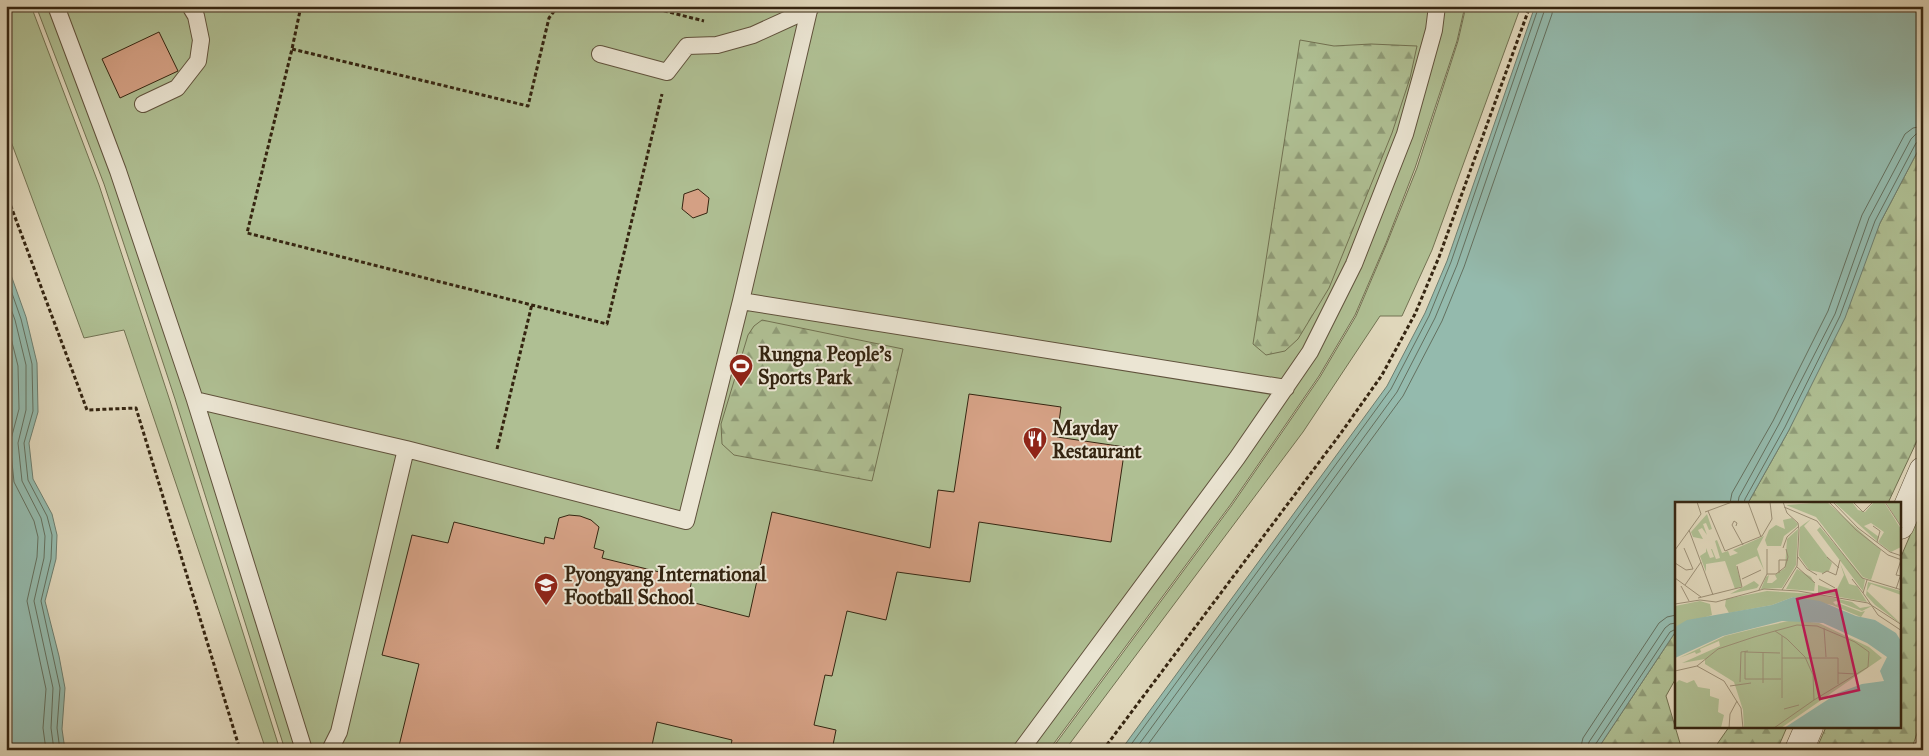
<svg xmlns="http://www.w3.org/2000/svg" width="1929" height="756" font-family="'IM FELL Great Primer',serif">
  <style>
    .grass { fill: #afbf93; stroke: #727252 }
    .forest { fill: url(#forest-firs); stroke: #727252 }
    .water { fill: #94baad; stroke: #6e7e6f }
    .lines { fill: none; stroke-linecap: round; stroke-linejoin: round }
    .shore { stroke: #64705f; stroke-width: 1 }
    .building { fill: #d5a185; stroke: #352511 }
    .lane-casing { stroke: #60523c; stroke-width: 18 }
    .street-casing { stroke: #60523c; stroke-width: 29 }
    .path { stroke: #352511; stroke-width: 3; stroke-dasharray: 4 2.5; stroke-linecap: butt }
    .lane { stroke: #ebe5d3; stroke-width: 16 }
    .street { stroke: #ebe5d3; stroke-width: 28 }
    .labels { text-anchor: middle; stroke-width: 4; stroke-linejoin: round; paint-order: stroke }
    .poi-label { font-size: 20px; font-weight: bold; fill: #352511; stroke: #ebe5d3; text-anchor: start }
    .inset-road { fill: none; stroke: #9c9077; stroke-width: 1 }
    .view { fill: #c2185b; fill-opacity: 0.15; stroke: #c2185b; stroke-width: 2.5 }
    .inset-edge { fill: none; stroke: #352511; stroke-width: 2.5 }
  </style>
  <defs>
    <pattern id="forest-firs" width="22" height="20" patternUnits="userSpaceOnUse" patternTransform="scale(1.25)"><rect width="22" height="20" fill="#afbf93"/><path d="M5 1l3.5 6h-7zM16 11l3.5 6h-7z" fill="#8f9b77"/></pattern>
  </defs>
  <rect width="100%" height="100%" fill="#e0d7bb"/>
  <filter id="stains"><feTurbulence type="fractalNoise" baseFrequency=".004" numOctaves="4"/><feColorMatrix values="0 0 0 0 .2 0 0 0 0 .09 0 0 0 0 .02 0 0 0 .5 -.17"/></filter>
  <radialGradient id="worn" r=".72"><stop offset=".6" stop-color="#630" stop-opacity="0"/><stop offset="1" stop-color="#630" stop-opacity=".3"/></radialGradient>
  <path class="grass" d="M6,6h25l68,179 71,216 110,349h-14l-142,-420 -40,8 -78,-210z
    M36,6h1429l-8,35 -42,127 -29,75 -31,72 -36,61 -88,128 -182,246h-764l-110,-351 -71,-215z
    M1466,6h55l-89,244 -30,66h-22l-77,116 -238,318h-14l181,-245 88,-128 36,-61 31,-73 30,-75 41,-127z"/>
  <path class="forest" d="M1300,40l34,6 37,-2 46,2 -7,32 -18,55 -63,155 -31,51 -13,12 -19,4 -13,-11z
    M1923,141v287l-35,75h-140l41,-73 91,-207z
    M762,320l141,29 -31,132 -138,-26 -12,-11 -1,-20 27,-89 6,-9z
    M1923,505v211l-10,29 2,5h-99l10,-23h74v-168z
    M1676,631v47l-10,18 16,54h-85z
    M1729,727h58l-10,23h-64z"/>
  <path class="water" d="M1535,6h388v135l-43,82 -35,95 -56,112 -41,73h-72v128l-79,119h-476l266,-364 38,-73 22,-52z
    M6,261l20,56 11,46 1,49 -9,31 4,36 19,35 5,21 -1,24 -11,42 14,55 6,32 -3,41 3,21h-59z"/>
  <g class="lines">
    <path class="shore" d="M6,276l15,43 11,45 1,47 -9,32 4,37 19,36 5,19 -1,24 -10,42 19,87 -3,40 3,22
      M6,295l9,25 11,45v45l-8,33 4,38 19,37 4,18 -1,22 -10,43 19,87 -2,40 3,22
      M6,318l12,48 1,43 -9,34 4,39 20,39 4,16 -1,20 -10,44 19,88 -3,39 3,22
      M1730,503l2,-10 41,-72 55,-110 34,-96 43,-81 8,-6 10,-2
      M1738,503l1,-6 40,-73 56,-110 34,-96 42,-79 5,-5 7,-1
      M1744,503l1,-4 40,-72 55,-111 35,-95 41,-78 7,-3
      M1127,750l264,-361 38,-73 22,-54 88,-256
      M1135,750l262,-358 38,-74 22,-53 89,-259
      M1144,750l259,-354 39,-75 22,-54 88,-253 1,-8
      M1580,750l3,-12 76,-115 8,-6 9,-2
      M1587,750l2,-8 76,-114 5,-4 6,-1
      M1594,750l1,-5 75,-113 6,-3"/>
  </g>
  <path class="building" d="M159,32l19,39 -58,27 -18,-39z
    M698,189l11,9 -2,15 -14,5 -11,-9 2,-15z
    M969,394l92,13 -4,30 68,10 -14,95 -132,-20 -9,60 -73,-10 -11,48 -39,-9 -15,65 -7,-1 -11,50 22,5 -4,20h-102l2,-10 -75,-18 -6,28h-253l21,-86 -37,-9 30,-120 36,8 6,-21 90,22 1,-7 9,2 5,-21 10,-3 11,1 11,4 8,7 -5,21 10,3 -2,7 90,22 -5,21 62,16 23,-105 158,36 8,-58 16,2z"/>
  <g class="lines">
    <defs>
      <path id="lane" d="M56,6l62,165 77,229 109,350
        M600,54l67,18 20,-26 30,-1 36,-10 57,-26
        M143,104l34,-16 21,-27 3,-21 -5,-24 -6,-10
        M741,301l545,87
        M195,400l211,49 280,72 55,-220 69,-295
        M330,750l9,-18 67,-283
        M1021,750l216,-292 73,-106 44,-88 51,-130 29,-104 3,-24"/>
      <path id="street" d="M1900,525l23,-54
        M1799,750l10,-23"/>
    </defs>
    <use href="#lane" class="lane-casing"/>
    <use href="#street" class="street-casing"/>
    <path class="path" d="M301,6l-9,43 -45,184 360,91 55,-230
      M645,6l59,15
      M292,49l236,57 21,-88 9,-12
      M6,193l81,217 49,-2 104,342
      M497,449l35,-145
      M1103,750l238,-317 41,-58 33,-61 24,-57 91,-251"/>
    <use href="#lane" class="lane"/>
    <use href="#street" class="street"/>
  </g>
  <defs>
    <symbol id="stadium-pin" viewBox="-11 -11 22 30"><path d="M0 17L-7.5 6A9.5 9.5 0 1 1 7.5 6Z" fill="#8f2418" stroke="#ebe5d3"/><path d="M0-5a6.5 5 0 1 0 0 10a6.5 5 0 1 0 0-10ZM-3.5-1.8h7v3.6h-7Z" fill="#fff"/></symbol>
    <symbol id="restaurant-pin" viewBox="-11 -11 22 30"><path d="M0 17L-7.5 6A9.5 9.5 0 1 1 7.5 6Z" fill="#8f2418" stroke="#ebe5d3"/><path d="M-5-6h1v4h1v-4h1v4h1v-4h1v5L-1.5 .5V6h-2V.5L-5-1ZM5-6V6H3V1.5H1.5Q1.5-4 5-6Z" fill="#fff"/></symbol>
    <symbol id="school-pin" viewBox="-11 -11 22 30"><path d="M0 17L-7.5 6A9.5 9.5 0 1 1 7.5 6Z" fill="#8f2418" stroke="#ebe5d3"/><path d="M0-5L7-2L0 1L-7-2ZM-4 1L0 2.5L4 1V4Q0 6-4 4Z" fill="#fff"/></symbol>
  </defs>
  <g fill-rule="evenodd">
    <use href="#stadium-pin" x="727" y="352" width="28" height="38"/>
    <use href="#restaurant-pin" x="1021" y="425" width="28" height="38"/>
    <use href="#school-pin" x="532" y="571" width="28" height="38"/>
  </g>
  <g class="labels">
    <g class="poi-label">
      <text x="758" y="361">Rungna People's<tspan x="758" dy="23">Sports Park</tspan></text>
      <text x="1052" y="435">Mayday<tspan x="1052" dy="23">Restaurant</tspan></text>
      <text x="564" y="581">Pyongyang International<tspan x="564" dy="23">Football School</tspan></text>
    </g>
  </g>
  <g transform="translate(1675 502)">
    <rect width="226" height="226" fill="#e0d7bb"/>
    <path d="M32,12l5,15 -3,1 -3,-7 -3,1 4,11 -5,-7 -4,2 5,9 -10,-2 -2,-5zM89,34l-7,13 7,21 -7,-14 -21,9 6,21 -7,3 -10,-28 -19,3v8l-6,-16 6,-4v-4l4,10 4,-1 -3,-8h1l4,10 4,-1 -5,-17 2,-1 5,13 6,-2 2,5 8,-3 -5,-3zM118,118l26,3 50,24 13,11 -101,70h-37l-1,-18 -9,-28 -29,-18v-5l-23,4 38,-17 -1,-5 -19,8 1,3 -5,2 -1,-2 -16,6 46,-22 32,-8 1,3 -1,-3zM4,178l8,3 7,-3 4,7 12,2v7l9,3 -1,13 6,3 -3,13h-46v-44z" fill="#afbf93"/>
    <path d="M152,0l54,48 -10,30 -8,-3 -47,-60 -30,-12zM159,0h18l6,8 7,2 9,-10h10l17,27v18l-10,5 -13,-10 6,-10 -13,-9 -7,3 15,11 -2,4zM211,0h15v25zM117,16l6,6 -2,3 -12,9 -3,10h-14l-2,-6 4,-10 7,-5 9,4 -2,-9zM136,17l-7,7 28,37 -3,8 -6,2 -14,-3 -10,-14 1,-29zM145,25l45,53 -2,11 -46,-61zM123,27l-2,36 -14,23 -21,1 5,-12 3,-2 -2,8h5l5,-4 -2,-4 10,-7 2,-29zM165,61l9,21 8,2 10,16 -49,-9v-8l18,6 8,-16zM122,67l14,8 4,7 -1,7 -28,-2zM79,79l5,4 -2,3 -27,6zM193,80l33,9v4l-30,-11 -4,7 34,33 -26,-19 -9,-10zM92,89l48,3 37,8 8,6 12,-2 -10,5 -26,-10 -3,1 3,3 2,-2 23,9 4,-1 -4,6 -29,-12 -39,-8 -21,8 -43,8 -4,-7 1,-7z" fill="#afbf93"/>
    <path d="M25,99l10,3 2,11 -37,12v-21z" fill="#afbf93"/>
    <path d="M118,95l27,4 36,15 19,4 21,13 5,8v87h-117l54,-35 24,-9 22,-3 -4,-10 7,-14 -20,-14 -44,-20 -41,-2 -59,15 -48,22v-31l12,-7 85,-15z" fill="#94baad"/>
    <path class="inset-road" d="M73,0l13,35M154,0l27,28 32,25 14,5M158,0l25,26 32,24 12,4M178,0l10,10 10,-10M210,0l17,26M109,5l33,14 45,57 40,12M33,9l17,40 37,-15 10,-17 -2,-17M30,10l27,-10M61,24l1,-3 -3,-2 -2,4 11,20M198,24l7,5 -3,11M14,28l24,65M108,46l4,-11 12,-11M0,48l26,-36 -4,-12M123,55l9,12 10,6M152,55l12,11M226,58l-5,15 6,1M0,61l11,7 7,-1 -9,-21M122,65l18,16M104,71v-13h9M92,72h9l9,-7 3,-10 -2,-8M147,72l5,-3 9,4 4,-15M0,76l26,19M67,77l19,-9M144,77l16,9M177,77l11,14M192,78l-4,13 15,22 24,16M10,83l16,-23M6,84l8,15M221,87l5,-15M84,88l8,-16v-25M107,88l15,-24 2,-36 -1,-7 -11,-10 -4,-11M23,96l44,-11 -5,-21M0,102l25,-4 16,2 48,-13 34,2 70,12 34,22M149,126l2,29M100,129l22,-6 20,1 38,16 14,10 -1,15 -54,33M105,151l-35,-1v27h36M107,156h56v26M22,164l21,-17 36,-12 21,-6 12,8 18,18 8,18 1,25 -40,28M0,169l22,-5 27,15 17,27 2,20M163,171l18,1M65,180l1,-30 7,-1M88,181v-31M55,184l21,-3M107,196v-62M109,207l15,-4M54,226l1,-14 7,-13"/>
    <path class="view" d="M161,88l23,100 -39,9 -23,-100z"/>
    <rect width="226" height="226" class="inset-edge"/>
  </g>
  <rect width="1929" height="756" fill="none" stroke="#e0d7bb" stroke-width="25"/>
  <rect x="8" y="8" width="1914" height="741" fill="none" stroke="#352511" stroke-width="2.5"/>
  <rect x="12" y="12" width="1904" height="731" fill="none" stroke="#352511"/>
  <rect width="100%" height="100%" filter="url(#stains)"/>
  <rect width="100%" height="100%" fill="url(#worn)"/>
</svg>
